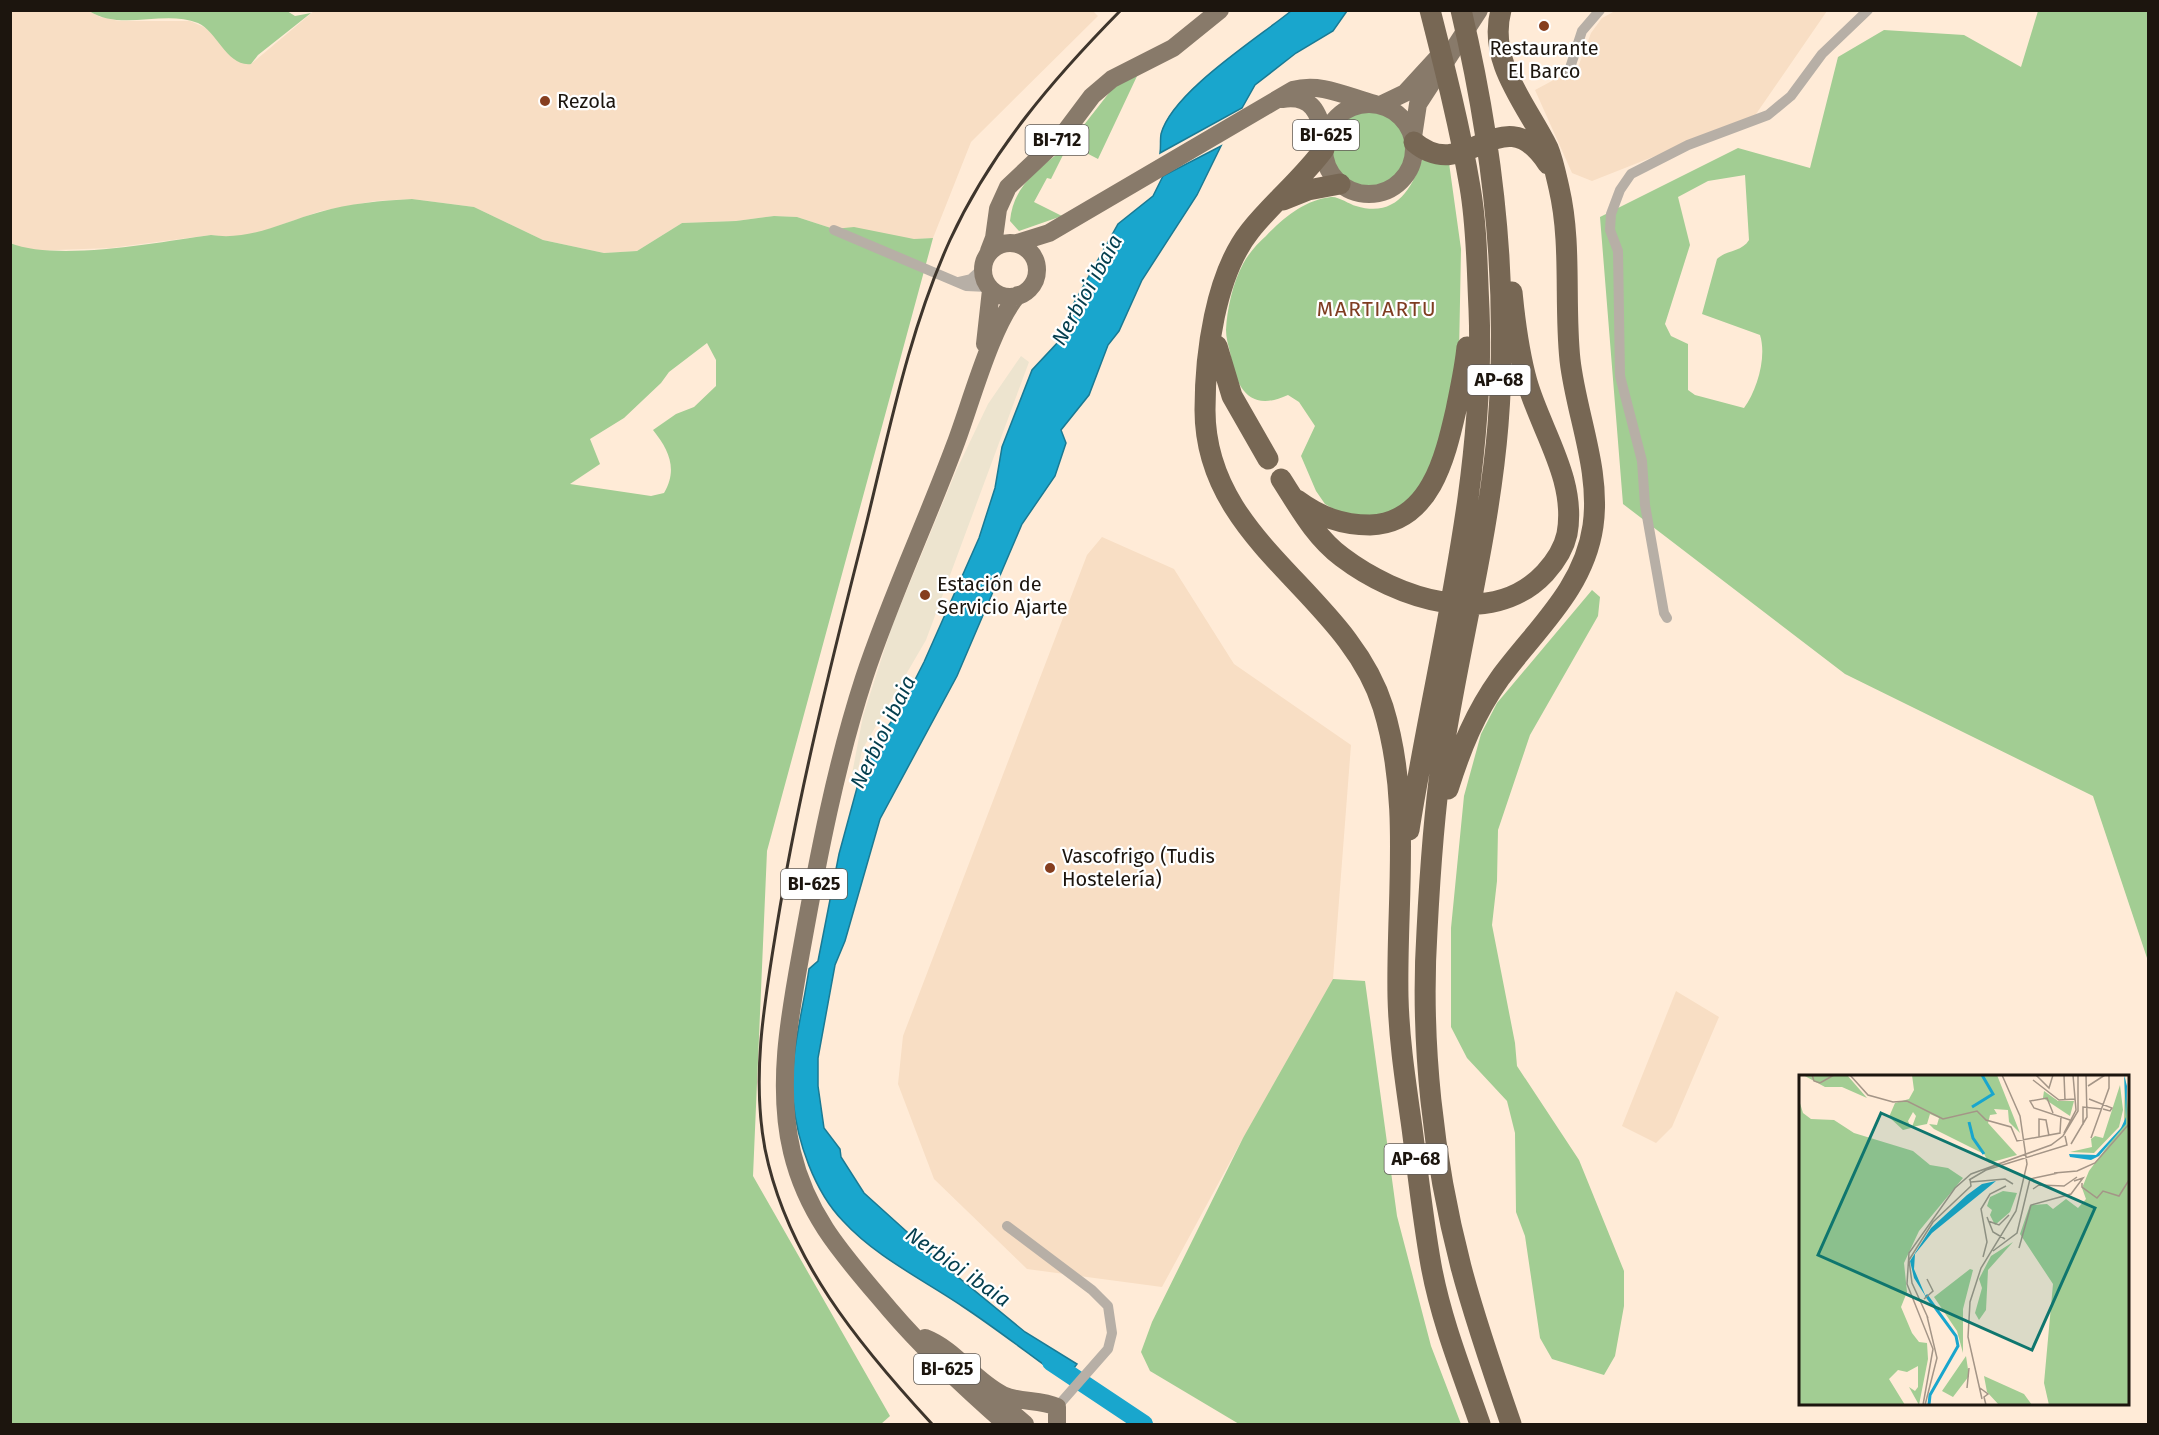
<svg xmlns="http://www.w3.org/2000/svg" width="2159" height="1435" font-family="'Fira Sans',sans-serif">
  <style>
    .commercial { fill: #ede4cf }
    .built { fill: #f8dec4 }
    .green { fill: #a2cd93; fill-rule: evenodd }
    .water { fill: #19a6cd; stroke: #1a7a94; stroke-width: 1.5 }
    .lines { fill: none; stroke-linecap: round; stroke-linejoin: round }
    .river { stroke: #19a6cd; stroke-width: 18 }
    .minor { stroke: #b7afa6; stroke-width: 10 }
    .primary { stroke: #887a6a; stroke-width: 18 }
    .motorway { stroke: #776754; stroke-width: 21 }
    .rail { stroke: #3e352c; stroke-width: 3 }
    .poi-dot { fill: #863e1f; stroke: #fff; stroke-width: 2 }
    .labels { text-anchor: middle; stroke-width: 4.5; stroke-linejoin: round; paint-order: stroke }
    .shield { fill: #fff; stroke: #605b56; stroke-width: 1.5 }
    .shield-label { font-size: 18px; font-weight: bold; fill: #1c150e }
    .poi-label { font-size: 20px; fill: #1c150e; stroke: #fff; text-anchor: start }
    .water-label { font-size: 21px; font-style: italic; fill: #043e4e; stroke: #fff }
    .neighbourhood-label { font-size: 21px; letter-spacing: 1.5px; fill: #7f3d21; stroke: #fff }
    .inset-river { fill: none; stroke: #19a6cd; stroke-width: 3 }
    .inset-road { fill: none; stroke: #a49587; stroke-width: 1.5 }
    .view { fill: #0f766e; fill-opacity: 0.15; stroke: #0f766e; stroke-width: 3 }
    .inset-edge { fill: none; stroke: #1c150e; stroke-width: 3 }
  </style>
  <rect width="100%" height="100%" fill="#ffebd7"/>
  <path class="commercial" d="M1021,356l8,6 -103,278 -64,110 -5,25 -5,-1 11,-58 29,-90 64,-155 32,-67z"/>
  <path class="built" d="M1092,10l6,6 -127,126 -38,96 -19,1 -80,-10 -37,-12 -23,-1 -38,5 -54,2 -45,28 -33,2 -61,-13 -69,-33 -62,-8 -37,2 -54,10 -69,24 -25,2 -16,-2 -100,13 -82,3 -18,-8 -1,-232h79l11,6 19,4h71l14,6 47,37 63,-53z
    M1615,11h212l-73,106 -162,64 -20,-8 -37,-83 43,-23 13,-34 11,-15z
    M1102,537l72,32 60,95 117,81 -18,234 -58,118 -32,41 -81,149 -135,-18 -93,-90 -36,-95 5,-48 184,-481z
    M1676,991l43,26 -47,110 -16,16 -34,-17z"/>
  <path class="green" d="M287,11l8,5 16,-3 -53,42 -7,9c-24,3 -34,-33 -53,-41 -35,-14 -76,9 -109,-12z
    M2038,11h110v950l-55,-165 -248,-122 -222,-170 -23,-287 138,-69 72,20 28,-111 46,-27 80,5 57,32zM1745,175l4,65c-7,12 -23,10 -32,19l-15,55 58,21c7,22 -3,55 -16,73l-49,-13 -7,-5v-46l-17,-8 -6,-12 25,-79 -12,-48 30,-16z
    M1138,74l-40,85 -29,-15 47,-60z
    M1331 149a38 38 0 1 1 76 0a38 38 0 1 1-76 0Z
    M1061,151l3,2 -13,26 -4,-1 -13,24 28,14 -43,15 -9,-10c3,-34 26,-50 51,-70z
    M1423,157l26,6 12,86 -2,105 -23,101 -15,36 -20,20 -19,6 -40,-3 -17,-10 -9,-13 -15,-35 14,-30 -16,-24 -11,-7c-39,18 -52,-7 -58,-43 -2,-7 -4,-15 -4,-22 1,-21 7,-48 17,-66 5,-10 15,-21 23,-28 18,-19 39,-36 65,-39 7,-1 18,7 25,9 39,12 56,-16 67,-49z
    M412,199l62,8 69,33 61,13 33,-2 45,-28 54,-2 38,-5 23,1 37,12 20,-2 60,12 19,-1 -166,613 -14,325 137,240 -9,8h-870l-1,-1181c47,19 149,-1 201,-8 39,6 72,-13 109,-23 29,-9 61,-11 92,-13zM707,343l9,17v26l-22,21 -18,7 -23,16c16,20 25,39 11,63l-13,3 -81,-12 30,-20 -10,-25 34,-21 37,-35 8,-11z
    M1592,590l8,7 -2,19 -68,119 -32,95 -1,51 -5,44 23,118 2,23 62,94 45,111v35l-9,50 -11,19 -52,-16 -12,-21 -15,-102 -9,-24 -1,-79 -8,-32 -40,-43 -16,-31v-99l13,-132 17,-62 16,-31z
    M1333,979l32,2 32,235 34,130 30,78h-222l-89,-53 -9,-19 11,-30 91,-184z"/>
  <path class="water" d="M1291,11h56l-14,20 -37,22 -41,32 -13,23 -82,45c1,-6 0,-13 1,-19 11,-42 97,-96 130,-123z
    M1221,146l-24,49 -55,85 -23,51 -11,14 -19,50 -28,35 5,13 -11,33 -33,48 -65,152 -77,143 -35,122 -10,24 -17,93v28l6,42 16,21 1,8 23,36 83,75 78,64 52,32 -12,16c-34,-24 -68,-51 -103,-74 -40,-27 -86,-49 -119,-85 -29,-30 -46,-80 -50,-121 -4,-42 10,-89 16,-131l9,-8 21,-107 19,-70 23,-48 18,-25 25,-49 55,-124 16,-50 7,-41 30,-77 27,-29 11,-31 48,-86 35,-28 10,-20z"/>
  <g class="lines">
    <path class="river" d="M1051,1362l93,62"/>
    <path class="minor" d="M1569,71l13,-40 18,-21
      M834,230l132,56 22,1
      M958,282l13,-3 11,-10
      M1667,618l-3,-5 -19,-108 -3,-44 -22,-85 -2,-125 -8,-21 1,-16 9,-24 11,-16 57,-29 80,-30 23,-19 31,-42 46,-44
      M1007,1226l85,64 16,16 4,27 -4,16 -51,58"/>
    <path class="primary" d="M1282,99c30,-5 37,14 43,39
      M1324 149a45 45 0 1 1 90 0a45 45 0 1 1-90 0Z
      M1380,105l25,-12 34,-37
      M1413,137l5,-33 61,-94
      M983 270a27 27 0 1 1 54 0a27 27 0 1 1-54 0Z
      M1017,243l32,-10 244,-143c28,-8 55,7 82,14
      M989,251l5,-13 4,-29 10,-22 54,-51 30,-40 20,-17 61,-31 47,-38
      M985,344l6,-54
      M925,1338c31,12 49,43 78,57 17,8 37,4 54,12v17
      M975,1381l50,43
      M1006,1424c-41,-36 -81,-73 -116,-114 -43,-51 -82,-91 -98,-158 -16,-67 -2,-139 10,-205 16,-89 34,-183 62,-269 26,-79 62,-155 91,-233 15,-39 37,-122 63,-150"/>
    <path class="motorway" d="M1461,10c32,135 48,277 37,415 -9,110 -38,217 -55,327 -9,58 -13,120 -16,179 -7,111 6,228 34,336 14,53 32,105 50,157
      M1414,142c53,45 88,-49 134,22
      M1324,149c-22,30 -51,53 -74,82 -35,44 -45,124 -45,179 0,133 142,182 178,297 29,94 13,193 15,290 1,44 8,88 14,131 6,46 11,92 19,137 10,55 31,107 49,159
      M1283,200l25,-10 32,-6
      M1217,346l15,50 36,63
      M1281,479c18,28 34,58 61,78 54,41 149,74 203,16 10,-11 19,-25 22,-39 10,-54 -26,-103 -40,-152 -8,-29 -12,-59 -15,-90
      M1297,500c23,17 45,25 73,25 60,-2 75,-67 86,-115 4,-20 9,-42 11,-63
      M1448,789c13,-41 27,-76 52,-111 36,-49 84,-89 93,-152 8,-56 -17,-112 -23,-166 -6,-57 2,-116 -11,-172 -3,-13 -6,-28 -11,-40 -21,-43 -61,-86 -47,-138
      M1409,830c27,-171 77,-347 70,-521 -2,-40 -2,-82 -9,-122 -10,-59 -25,-118 -40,-177"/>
    <path class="rail" d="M932,1424c-73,-79 -145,-166 -167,-275 -14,-74 0,-150 12,-224 21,-128 52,-254 84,-380 26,-102 45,-208 89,-305 41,-89 103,-161 171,-230"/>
  </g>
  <g class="poi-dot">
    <circle cx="1544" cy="26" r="6"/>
    <circle cx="545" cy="101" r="6"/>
    <circle cx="925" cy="595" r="6"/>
    <circle cx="1050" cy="868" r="6"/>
  </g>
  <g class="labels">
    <g class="shield">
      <rect x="1293" y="120" width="66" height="30" rx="4.5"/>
      <rect x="1025.5" y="125" width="63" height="30" rx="4.5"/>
      <rect x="1467.5" y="365" width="63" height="30" rx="4.5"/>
      <rect x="781" y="869" width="66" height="30" rx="4.5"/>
      <rect x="1384.5" y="1144" width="63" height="30" rx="4.5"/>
      <rect x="914" y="1354" width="66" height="30" rx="4.5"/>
    </g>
    <g class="shield-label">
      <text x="1326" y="141">BI-625</text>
      <text x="1057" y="146">BI-712</text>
      <text x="1499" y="386">AP-68</text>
      <text x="814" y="890">BI-625</text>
      <text x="1416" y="1165">AP-68</text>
      <text x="947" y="1375">BI-625</text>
    </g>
    <g class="poi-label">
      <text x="1544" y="55" text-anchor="middle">Restaurante<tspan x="1544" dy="23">El Barco</tspan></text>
      <text x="557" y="108">Rezola</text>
      <text x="937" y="591">Estación de<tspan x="937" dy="23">Servicio Ajarte</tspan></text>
      <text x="1062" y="863">Vascofrigo (Tudis<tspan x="1062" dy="23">Hostelería)</tspan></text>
    </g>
    <g class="water-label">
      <text transform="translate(1087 290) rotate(-61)" y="7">Nerbioi ibaia</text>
      <text transform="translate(883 732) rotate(-64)" y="7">Nerbioi ibaia</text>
      <text transform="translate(958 1267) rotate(35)" y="7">Nerbioi ibaia</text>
    </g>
    <g class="neighbourhood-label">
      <text x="1377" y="316">MARTIARTU</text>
    </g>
  </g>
  <g transform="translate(1799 1075)">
    <rect width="330" height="330" fill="#ffebd7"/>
    <path d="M4,0h44l20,23 -25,-11h-17zM113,0h85l23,58 -11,-11 -1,-12 -14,-1 3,5 -7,1 -2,8 29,32 -28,8 -5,-9 -50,-25 -5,-5 8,1 2,-7 -9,-4 -3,10 -15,3 4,-11 -3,-4 -5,9 3,7 -8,2 -14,-13 6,-14 14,-4 5,-9zM326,0l4,46v284h-80l-5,-22 9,-99 -33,-50 10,-29 17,-1 6,5 13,-10 12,9 8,-9 -4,-11 7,-17 35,-47zM321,10l3,25 -4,17 -25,26 -24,-1 22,-5 -1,-8 4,-3 8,2zM245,16l14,10h16l-4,15 -27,-18zM0,25l4,13 8,6 23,1 20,13 59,18 17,14 18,3 15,10 -44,53 -15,32 3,29 -6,15 11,26 7,9 8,1 1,16 -9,46 -10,-18 6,4 3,-4v-21l-11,6 -9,-2 -9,9 16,26h-106zM204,116l14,2 -7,19 -15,13 -5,-10 2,-5 -5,-4 3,-9zM214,167l-25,28 -2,40 -7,10 -4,-7 7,-25 -3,-9 12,-23zM171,194l3,1 -10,39v44l-6,-22 -23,-34zM167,281l3,20 -16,21 -11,-6zM185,301l40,18 8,11h-33l-12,-13z" fill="#a2cd93"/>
    <path d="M325,0l3,11 -1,38 -27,32 -8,4 -21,-3 -1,-3 27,1 25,-27 5,-11zM197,106l-64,52 -17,21 -1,15 12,28 -12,-19 -4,-17 21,-33 36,-33 15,-11z" fill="#19a6cd"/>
    <path class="inset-river" d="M173,32l21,-13 -11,-19M170,47l4,16 11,16M127,220l30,41 2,10 -28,49 -1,10"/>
    <path class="inset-road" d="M13,0l2,6 6,2 14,-8M51,0l18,20 25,7 14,-1 36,18 34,-8 9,9 25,7 6,14 43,-8 1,-17M237,0l13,13 4,-13M265,0l1,25M234,5l26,20 16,-1M289,11l17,-11M290,24l23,9 -2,3 -7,-2M254,38l-6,-15 -17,3 4,7 36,12M284,50v-18l19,2M265,58l12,-23 -3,-35M240,62v-18l7,1 3,16M292,63l18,-50v-13M272,69l16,-27 -1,-42M255,98l23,-2 18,-8 34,-39M170,105l17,-10 81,-25 -2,-9M172,107l34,-3 8,5M283,108v4l15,11 6,-7 16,5 10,-16M234,114l6,-4 25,1 13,-9M188,142l6,15 12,7M189,146l11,4 10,-10M220,173l12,-43 40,-11 12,-16 -9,3M194,176l24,-18 13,-54 28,-6M184,182l4,-15 -6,-33 9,-15 16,-8M125,224l9,-8 -6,-12M129,243l-16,-35 -3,-23 24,-38 38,-36 -1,-7M168,313l2,-20M181,313l8,6 -4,3 2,8M183,324l-14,-62 2,-35 11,-34 35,-57 11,-47 -7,-48 -18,-41M124,330l10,-56 -26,-65 2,-31 46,-65 16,-14 80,-29 12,-9 15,-25v-36M126,330l12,-47 -10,-42"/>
    <path class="view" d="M82,38l214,95 -63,142 -214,-95z"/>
    <rect width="330" height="330" class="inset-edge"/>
  </g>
  <rect width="2159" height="1435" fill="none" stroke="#1c150e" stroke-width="24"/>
</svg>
